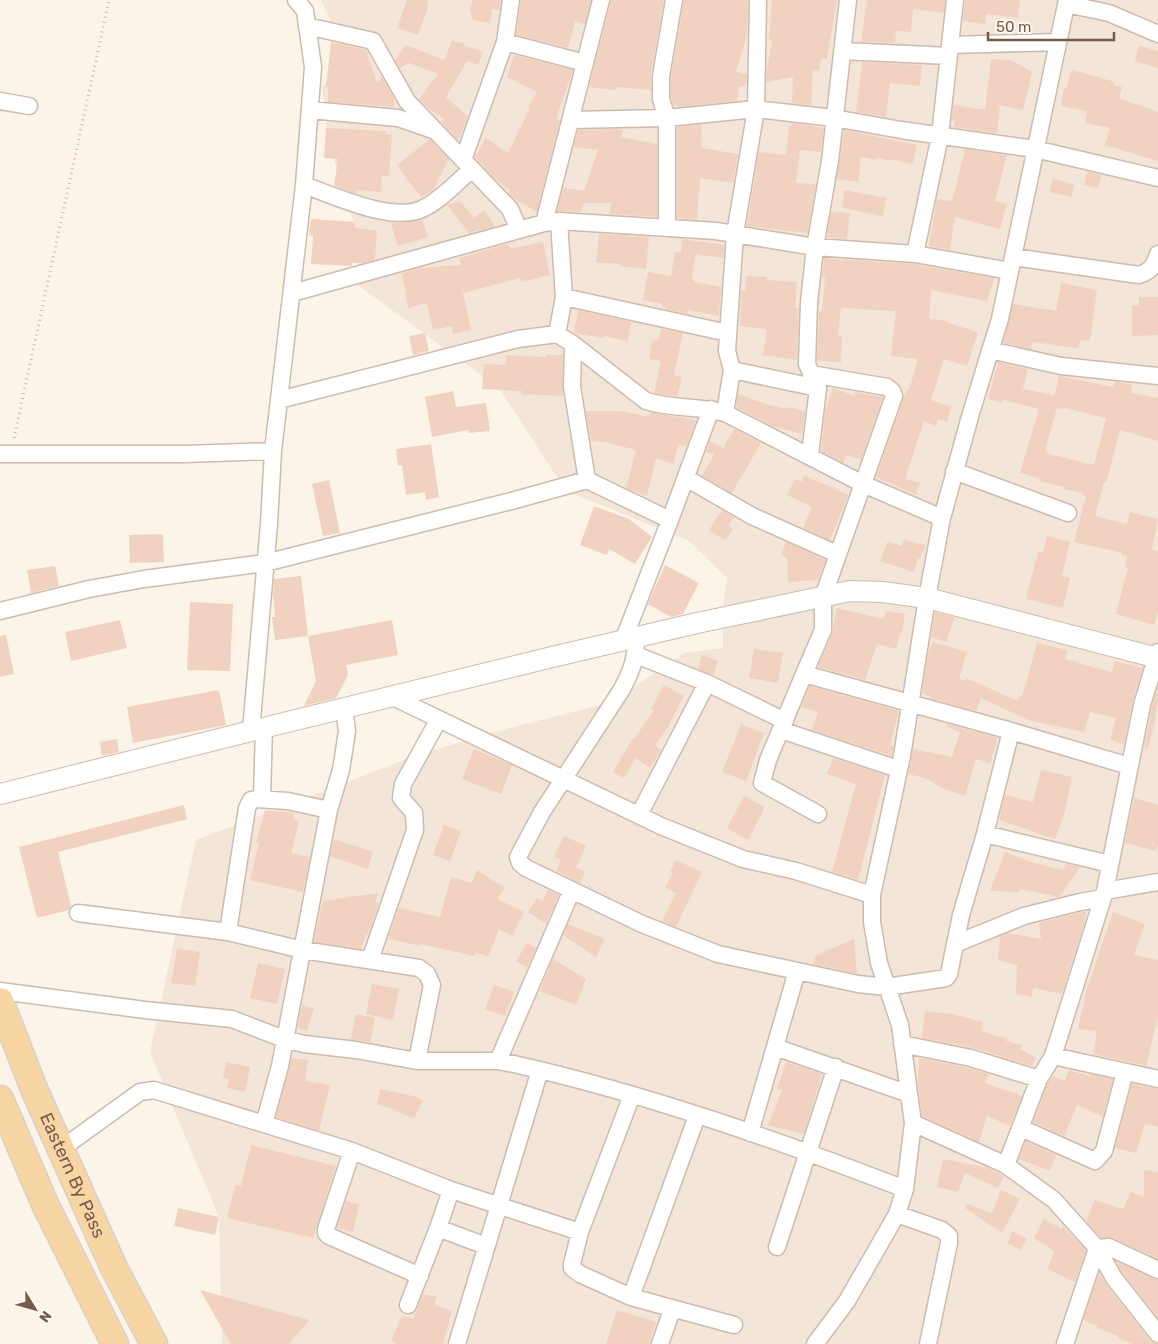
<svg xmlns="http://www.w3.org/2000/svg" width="1158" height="1344" font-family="Rubik,sans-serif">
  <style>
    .residential { fill: #f3e5d7 }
    .building { fill: #f1d2c0; fill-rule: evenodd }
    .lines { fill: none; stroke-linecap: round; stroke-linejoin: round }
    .minor-casing { stroke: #cebbae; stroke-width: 19 }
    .tertiary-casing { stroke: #cebbae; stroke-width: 22 }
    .primary-casing { stroke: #d9d1cd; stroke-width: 29 }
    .path { stroke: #d6b5a3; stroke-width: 3; stroke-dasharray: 1 4; stroke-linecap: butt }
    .minor { stroke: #fff; stroke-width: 16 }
    .tertiary { stroke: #fff; stroke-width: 20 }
    .primary { stroke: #f8d6a3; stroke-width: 26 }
    .labels { text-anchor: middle; stroke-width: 4; stroke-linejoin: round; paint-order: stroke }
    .street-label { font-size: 18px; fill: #765a4c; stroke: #fff8ef }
  </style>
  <rect width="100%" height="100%" fill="#fcf4e8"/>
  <path class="residential" d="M321,0h837v1344h-936l-3,-127 -69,-165 46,-212 216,-83 74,-23 126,-32 72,-49 39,-5v-42l4,-28 -39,-38 -122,-49 -67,-103 -140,-102 -4,-63h-1l-26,-82 -6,-54 27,-27z"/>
  <path class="building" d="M407,0h21l-1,10 -9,25 -21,-7z
    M473,0h28l-2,10 -7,-1 -2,14 -17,-3 -3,-11z
    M521,0h70l-6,24 -10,-3 -7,27 -52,-13z
    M611,0h53l-13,74v16l-35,-3v3l-27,-3z
    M684,0h64l-1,35 -11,37 11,2 -1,11 -7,2 -2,14 -60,6 1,-2 -4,1 -3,-9v-20z
    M772,0h65l-10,59h-6l-2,12 -6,-1 -2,35 -19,-2 1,-26 -27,5 1,-12 5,-30h-3z
    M867,0h78l-1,13 -31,-4 -2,23 -15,-1 -1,12 -34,-1z
    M965,0h55l-2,18 -32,-4 -1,10 -22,-3z
    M452,41l12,2v2l19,7 -5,13 -11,-4 -21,36 22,20 -10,23 -17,-18 3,-3 -15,-10 -10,-10 19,-25 -29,-11 -9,5 -5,-8 11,-15 38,15z
    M331,42l35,8 11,33 5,-6 12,21v9l-66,-5v-15h-2z
    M1139,46l19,5v17l-23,-7z
    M514,55l59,15 -17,49 4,1 -23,92 -24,-14 -5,-5 2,-3 -18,-14 -17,-19 11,-19 22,15 22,-45 -2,-1 9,-15 -30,-15z
    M991,59l20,1 21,12 -9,38 -23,-5 -3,28 -43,-6 1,-6 -3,-1 1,-15 32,5z
    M862,62l60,3 -2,21 -30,-3 -4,34 -30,-5z
    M1073,70l42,12 -1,3 8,2 -3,11 39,14v49l-53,-16 5,-17 -25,-5 2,-12 -26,-5 3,-18 2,1 4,-16h2z
    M792,123l32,5 -3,24 -21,-2 -4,33 20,1 -9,49 -60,-7 12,-74 27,3 3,-30h3z
    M702,124l-1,24 37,6 -5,29 -33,-5 -3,42 -20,-2v-91z
    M326,128l60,3 -1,3 7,1 -3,41h-7l-1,16 -24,-2 -1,4 -22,-8 4,-27 -14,-1z
    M611,129l12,1 -2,7 36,7v73l-47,-3 1,-11h-27l-3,9 -24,-1 6,-23 21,3 14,-41 -24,-3 4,-17z
    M844,130l73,15 -4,19 -22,-5v2l-15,-3v2l-15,-3 -3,25 -21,-3z
    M430,139l19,20 -16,31 -11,7 -13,-15 -12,-17z
    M965,149l42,6 -12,46 12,3 -7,25 -45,-12 -5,33 -21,-4 8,-47 15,2z
    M1087,172l15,3 -4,13 -14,-3z
    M1053,179l21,5 -2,13 -22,-5z
    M844,190l42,8 -3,18 -41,-8z
    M460,201l14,17 10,-8 11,16 -26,7 -22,-28z
    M831,212l19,1 -3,26 -20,-1z
    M311,219l44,3v6l22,3 -2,29 -11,3h-12v3l-41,-2 2,-28 -4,-1z
    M422,219l6,18 -30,9 -7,-23 21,-1z
    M599,234l50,3 -3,32 -26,-3v-2l-24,-2z
    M682,239l42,6 -1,13 -27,-4 -4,25 2,1v2l27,5 -2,29 -31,-6 -1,4 -22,-5v-2h-3l1,-3 -20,-4 5,-28 23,4 4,-24h6z
    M543,242l7,33 -29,7 -1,-4 -57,15 8,37 -18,4 -1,-8 -19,4 -6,-27 -19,5 -6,-35 17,-5 42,-3 -2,-7 48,-14 4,5z
    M824,258l90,6 80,14 -7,23 -56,-11 -2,29 19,2v2l30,9 -11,34 -23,-7 -13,41 20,7 -4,15 -9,-3 -2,7 -12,-5 -19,58 15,4 -4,12 -40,-18 27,-78v-4l2,1 2,-7 2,1 9,-31 -27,-3 5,-45 -55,-3 -3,28h4l-1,26 -24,-1 2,-50h3l3,-34h-3z
    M746,276l21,1v3l30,2 -2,26h4l-2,52 -34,-5 4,-26 -27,-3 1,-36 4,1z
    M1061,283l36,7 -7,51 -10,-1 -2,8 -46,-6 -1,7 -28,-6 10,-39 43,7z
    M1139,297h19v38l-26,1v-31h7z
    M578,310l53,12 -3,19 -23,-5 -1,2 -30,-5z
    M661,329l22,4 -9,42 8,2 -5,20 -23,-4 7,-32 -12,-2 3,-18 7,-2z
    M425,333l4,18 -16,4 -4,-19z
    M506,355l40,2v-2h17v41l-42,-2 1,-3 -40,-2 2,-25 22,1z
    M998,362l30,7 -5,20 30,6 2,-1 4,-18 54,11 2,-5h4l13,3 -1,8 27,5v43l-38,-11 -14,53 -2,-1 -9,34 32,8 3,-12 28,7 -6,30 6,2v60l-4,14 -38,-11 12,-46 -3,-1 2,-11 -5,-1 1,-2 -49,-11 12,-46 -4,-1 1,-2 -20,-4 1,-2 -25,-6 1,-3 -20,-5 19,-64 -36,-9 -1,3 -14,-4zM1057,408l7,1 1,-1 41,10 -12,47 -48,-12 1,-2 -2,-1z
    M833,388l22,8v-4l28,5 -22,63 -15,-5 -3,8 -22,-12 4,-40z
    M453,391l3,16 30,-4 4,28 -21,2 -1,-3 -36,7 -7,-40z
    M738,394l31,11 18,4 1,-2 17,4 -3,23 -30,-8 -36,-19z
    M586,411h34l29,6 1,-5 46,8 -9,26 -8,-2 -6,20 -17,-6 -9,38 -21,-8 10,-38 -31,-8 -14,-1z
    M734,429l27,14 -29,50 -30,-17 12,-22 -8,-2 4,-11 13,7z
    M431,444l8,53 -13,3 -1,-8 -19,3 -4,-30 -4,1 -2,-17z
    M804,475l44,20 -18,45 -27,-12 9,-21 -25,-12 8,-16 7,3z
    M329,480l11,53 -17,3 -11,-52z
    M594,506l35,13 23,18 -17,27 -26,-15 -2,6 -27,-10z
    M722,510l12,7 -6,9 5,3 -8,11 -16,-10z
    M163,534l1,28 -34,1 -1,-28z
    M1047,536l23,6 -8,34 8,2 -7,30 -37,-9 12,-47 5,1z
    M904,540l22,5 -6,14 -2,-1 -4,14 -34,-11 8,-20 14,5z
    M786,542l40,18 -8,20 -30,2 -1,-24 -6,-3z
    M665,565l34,18 -16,31 -12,3 -23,-13z
    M55,566l4,20 -28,7 -4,-23z
    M301,576l7,60 -33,4 -3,-23h3l-2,-24 1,-14z
    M190,602l43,2 -3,67 -43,-1z
    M837,608l47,11 2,-8 19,3 -3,20 -2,-1 -4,16 -19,-5 -12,36 -47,-13 14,-33z
    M935,612l20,5 -9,25 -15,-5z
    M120,620l7,28 -56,13 -6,-29z
    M392,620l6,35 -52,10 2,10 -12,23 -32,8 12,-25 -8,-45z
    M6,635l8,39 -14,3v-41z
    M933,642l34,10 -8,27 6,2 1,-3 52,23 1,-5 3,1 3,-13h1l11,-41 30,7 -2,9 12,3v1l35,9 3,-11 28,7 -11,35 -8,41 -14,-4 6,-22 -26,-6 -6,20 -56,-12 -47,-22 -5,13 -47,-13v-2l-7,-2 6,-40z
    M754,649l29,4 -5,30 -29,-5z
    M702,655l16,6 -5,14 -15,-6z
    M664,685l20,11 -16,31 -13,18 6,5 -11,18 -14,-10 -12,20 -11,-6 20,-34 1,1 20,-29 -3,-2z
    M810,686l89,25 -9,34 4,1 -2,10 -80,-26 6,-18 -17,-5z
    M1158,687v16l-3,13 1,1 -8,32 -4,-1 8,-41z
    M219,690l7,35 -93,18 -6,-36z
    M741,724l23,9 -18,48 -24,-9z
    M947,724l51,14 -8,25 -14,-4 -11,37 -21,-7 -19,-11 -17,-4 5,-25 39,8 8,-25 -14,-6z
    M117,739l2,13 -17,4 -2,-14z
    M474,749l38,16 -11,29 -39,-15z
    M833,758l52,17 -27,105 -26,-8 24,-88 -29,-10z
    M1041,770l31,7 -8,38 -9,24 -56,-19 6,-25 28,7z
    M744,796l21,11 -17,33 -21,-12z
    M1134,798l24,7v39l-2,7 -31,-8z
    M184,805l3,14 -129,33 13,54 -2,4 -32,8 -18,-71z
    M265,810l29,3 -1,6 6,2 -8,32 19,4 -7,35 -53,-12 9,-37h-3z
    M444,825l17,6 -11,30 -17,-6z
    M564,836l22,10 -10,22 9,4 -5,11 -24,-12 5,-11 -7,-3z
    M334,839l39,13 -5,17 -38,-13z
    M1005,852l26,10 32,8 4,-6 13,3 -21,30 -39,-8 -2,4 -28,-3z
    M676,860l26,12 -26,55 -14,-6 14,-28 -11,-5 8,-15 -3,-1z
    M477,870l28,18 -8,11 27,13 -12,24 -13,-7 -11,28 -12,-5 -2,4 -53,-12v2l-33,-7 11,-31 41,9 11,-40 21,6z
    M548,890l11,5 -13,29 -18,-12 9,-14 5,3z
    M378,893l-3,10h4l-11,32 -2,-1 -5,15 -47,-7 9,-41z
    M1086,911l-1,11 -23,72 -29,-6 -1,9 -16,-3 1,-29 -19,-5 2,-23 8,-4 33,6 -2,-16z
    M1113,912l32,12 -11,31 24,5v56l-12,50 -53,-12 4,-23 -19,-2 7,-31h-1z
    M568,924l37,15 -9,18 -33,-22z
    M854,939l3,35 -44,-10 2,-8z
    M527,943l9,5 -9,20 -11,-7z
    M177,949l23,3 -5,34 -24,-3z
    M553,959l33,20 -10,26 -36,-14z
    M258,963l27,6 -8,35 -27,-6z
    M372,984l27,5 -6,31 -27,-6z
    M494,985l20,7 -9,24 -20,-7z
    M302,1005l12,3 -7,23 -9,-3z
    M925,1011l27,3 31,8 -2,9 26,8 -1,2 16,4 -2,4 16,9 -4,8 -58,-18 -52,-10z
    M356,1014l19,4 -5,24 -19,-3z
    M292,1058l16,2 -3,21 25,4 -11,46 -43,-14z
    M919,1058l50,10 20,6 -4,9 37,13 -12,30 -23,-10 -8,26 -57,-26 -4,-35z
    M226,1062l24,5 -5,25 -18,-4 2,-9 -6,-1z
    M786,1062l36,12 -18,60 -36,-9 14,-35 -5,-1z
    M1069,1070l20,6v-2l24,5 -10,38 -26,-12 -13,31 -31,-14 15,-39 5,-7 12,5z
    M1132,1084l26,5v38l-13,-3 -9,29 -21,-5z
    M380,1089l33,7 10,4 -9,19 -23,-11 -14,-3z
    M1026,1141l30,14 -6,16 -31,-12z
    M251,1145l85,21 -23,72 -86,-20 8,-33 6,1z
    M943,1159l46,9 15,8 -6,12 -33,-15 -7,19 -21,-5z
    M1144,1170l14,2v87l-45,-21h-12l-15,-18 9,-20 28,9 8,-17 13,5z
    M1001,1190l19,9 -18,34 -37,-25 2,-4 25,9z
    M346,1201l13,3 -6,28 -16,-4z
    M178,1208l41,9 -4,18 -41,-9z
    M1044,1219l18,10 1,-3 23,24 -11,32 -27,-13 6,-18 -20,-13z
    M1012,1231l15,8 -7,11 -12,-7z
    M1116,1261l42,19v38l-36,-46z
    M1099,1272l7,12 44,56 8,4h-25l-16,-6 1,-2 -22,-8 2,-2 -15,-6z
    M200,1290l109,30 -20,24h-58z
    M423,1294l14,3 -3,8 18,6 -9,33h-45l-7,-3 11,-25 11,3z
    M617,1310l39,12 -7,22h-43z"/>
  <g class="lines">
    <defs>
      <path id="minor" d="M1066,4l43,9 49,21
        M307,26l66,15 34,60 103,108 9,21
        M505,42l6,-42
        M951,45l107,-3
        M842,51l107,5
        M0,101l29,5
        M310,110l88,8 35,12
        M571,120l96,-2 89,-9 78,9 67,12 134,19 123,29
        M463,160l42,-118 80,21
        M304,185c31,11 90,39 120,23 18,-9 33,-26 48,-39
        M544,223l57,-223
        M667,228v-110l-6,-19v-23l13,-76
        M915,254l25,-118 15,-136
        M1013,257l126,18c12,-4 15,-9 19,-21
        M292,293l252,-70 15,-2 157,10 99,16 100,7 95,17
        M564,297l164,36
        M557,334l7,-37 -5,-76
        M573,344l-1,43 15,93
        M990,350l71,16 97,10
        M732,370l86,18
        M279,400l239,-61 39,-5 16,10 73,57c26,8 53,5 79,12l138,71 79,34
        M725,413l7,-43 -5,-19 8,-117 21,-125 2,-109
        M0,454h186l87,-3 31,-266 9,-118 -8,-56 -9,-11
        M810,455l8,-67 -11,-24 2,-61 6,-56 15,-86 18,-161
        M954,471l114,42
        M686,478l66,38 85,38
        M0,611l89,-22 55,-10 121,-16 250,-63 72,-20 83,40
        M636,638c0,21 -4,32 -14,51l-80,123 -24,45 2,6 6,5 116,56 76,30 140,30 29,3 59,-9 3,-4 12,-59 24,-81 26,-103
        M623,641l47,-121 41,-111
        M636,655l71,28 78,38
        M804,674l19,-44v-33l71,-201 -2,-5 -5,-4 -76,-13
        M393,697l268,129 82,33 53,12 76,24
        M344,708l3,23 -3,20 -3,19 -12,40 -49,256 -16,58 88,27 99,39 129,42
        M781,730l117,39
        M251,731l18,-207 4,-73
        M262,799l2,-72
        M818,814l-56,-31 6,-23 36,-86 207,57 118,35
        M639,815l68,-132
        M985,834l125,30
        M1105,891l53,-9
        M78,913l150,19 75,18 116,18 8,6 5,11 -15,76
        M228,932l19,-124 4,-8 5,-1 32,2 41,9
        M955,944l69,-28 56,-14 23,-4
        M370,960l45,-130 -1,-17 -13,-15 2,-14 36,-65
        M0,991l145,19 87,9 52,20 20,5 52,6 61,11h81l16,3c133,30 263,76 391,125
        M902,1044l69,14 68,21
        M775,1047l134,47
        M1053,1056l105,23
        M498,1061l74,-171
        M632,1095l-52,137 -8,32v4l8,6 51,23 103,28
        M913,1123l93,42 48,35 43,48 17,30 44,56
        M1021,1128l74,33 9,-10 21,-79
        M750,1133l47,-162
        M61,1149l79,-57 14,-2 110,34
        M352,1151l-26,78v4l3,3 91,40
        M1006,1165l33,-86 14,-23 52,-165 37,-186 16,-53
        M897,1214l45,16 7,6v7l-21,101
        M438,1228l13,-38
        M777,1247l59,-180
        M631,1297l66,-181
        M408,1305l30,-77 48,18
        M457,1344l83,-274
        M660,1344l12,-34
        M815,1344l32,-43 50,-87 8,-25 8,-66 -13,-98 -21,-62 -7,-41v-27l30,-139 25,-158 15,-80 29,-105 29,-94 67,-319
        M1065,1344l32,-96 12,-1 49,23"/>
      <path id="tertiary" d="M0,794l251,-63 297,-73 149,-35 153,-32 32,1 45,6 231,60"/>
      <g id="primary">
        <path id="s1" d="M0,1001l34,88 80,179 40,76"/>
        <path d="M0,1099l45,105 70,140"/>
      </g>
    </defs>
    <use href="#minor" class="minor-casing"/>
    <use href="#tertiary" class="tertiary-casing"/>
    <use href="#primary" class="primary-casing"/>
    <path class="path" d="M14,438l95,-438"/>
    <use href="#minor" class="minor"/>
    <use href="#tertiary" class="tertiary"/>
    <use href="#primary" class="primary"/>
  </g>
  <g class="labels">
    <g class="street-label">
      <text dy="6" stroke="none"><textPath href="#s1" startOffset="189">Eastern By Pass</textPath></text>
    </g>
  </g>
  <g transform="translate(35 1309) rotate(127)" stroke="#fff8ef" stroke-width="4" paint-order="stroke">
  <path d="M0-4L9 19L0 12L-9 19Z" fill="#765a4c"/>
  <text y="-8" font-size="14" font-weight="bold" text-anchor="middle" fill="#765a4c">N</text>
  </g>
  <path d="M988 32v8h126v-8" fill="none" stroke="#765a4c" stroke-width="2.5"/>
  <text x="996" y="32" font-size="15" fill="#765a4c" stroke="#fff8ef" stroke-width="4" paint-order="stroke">50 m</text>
</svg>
